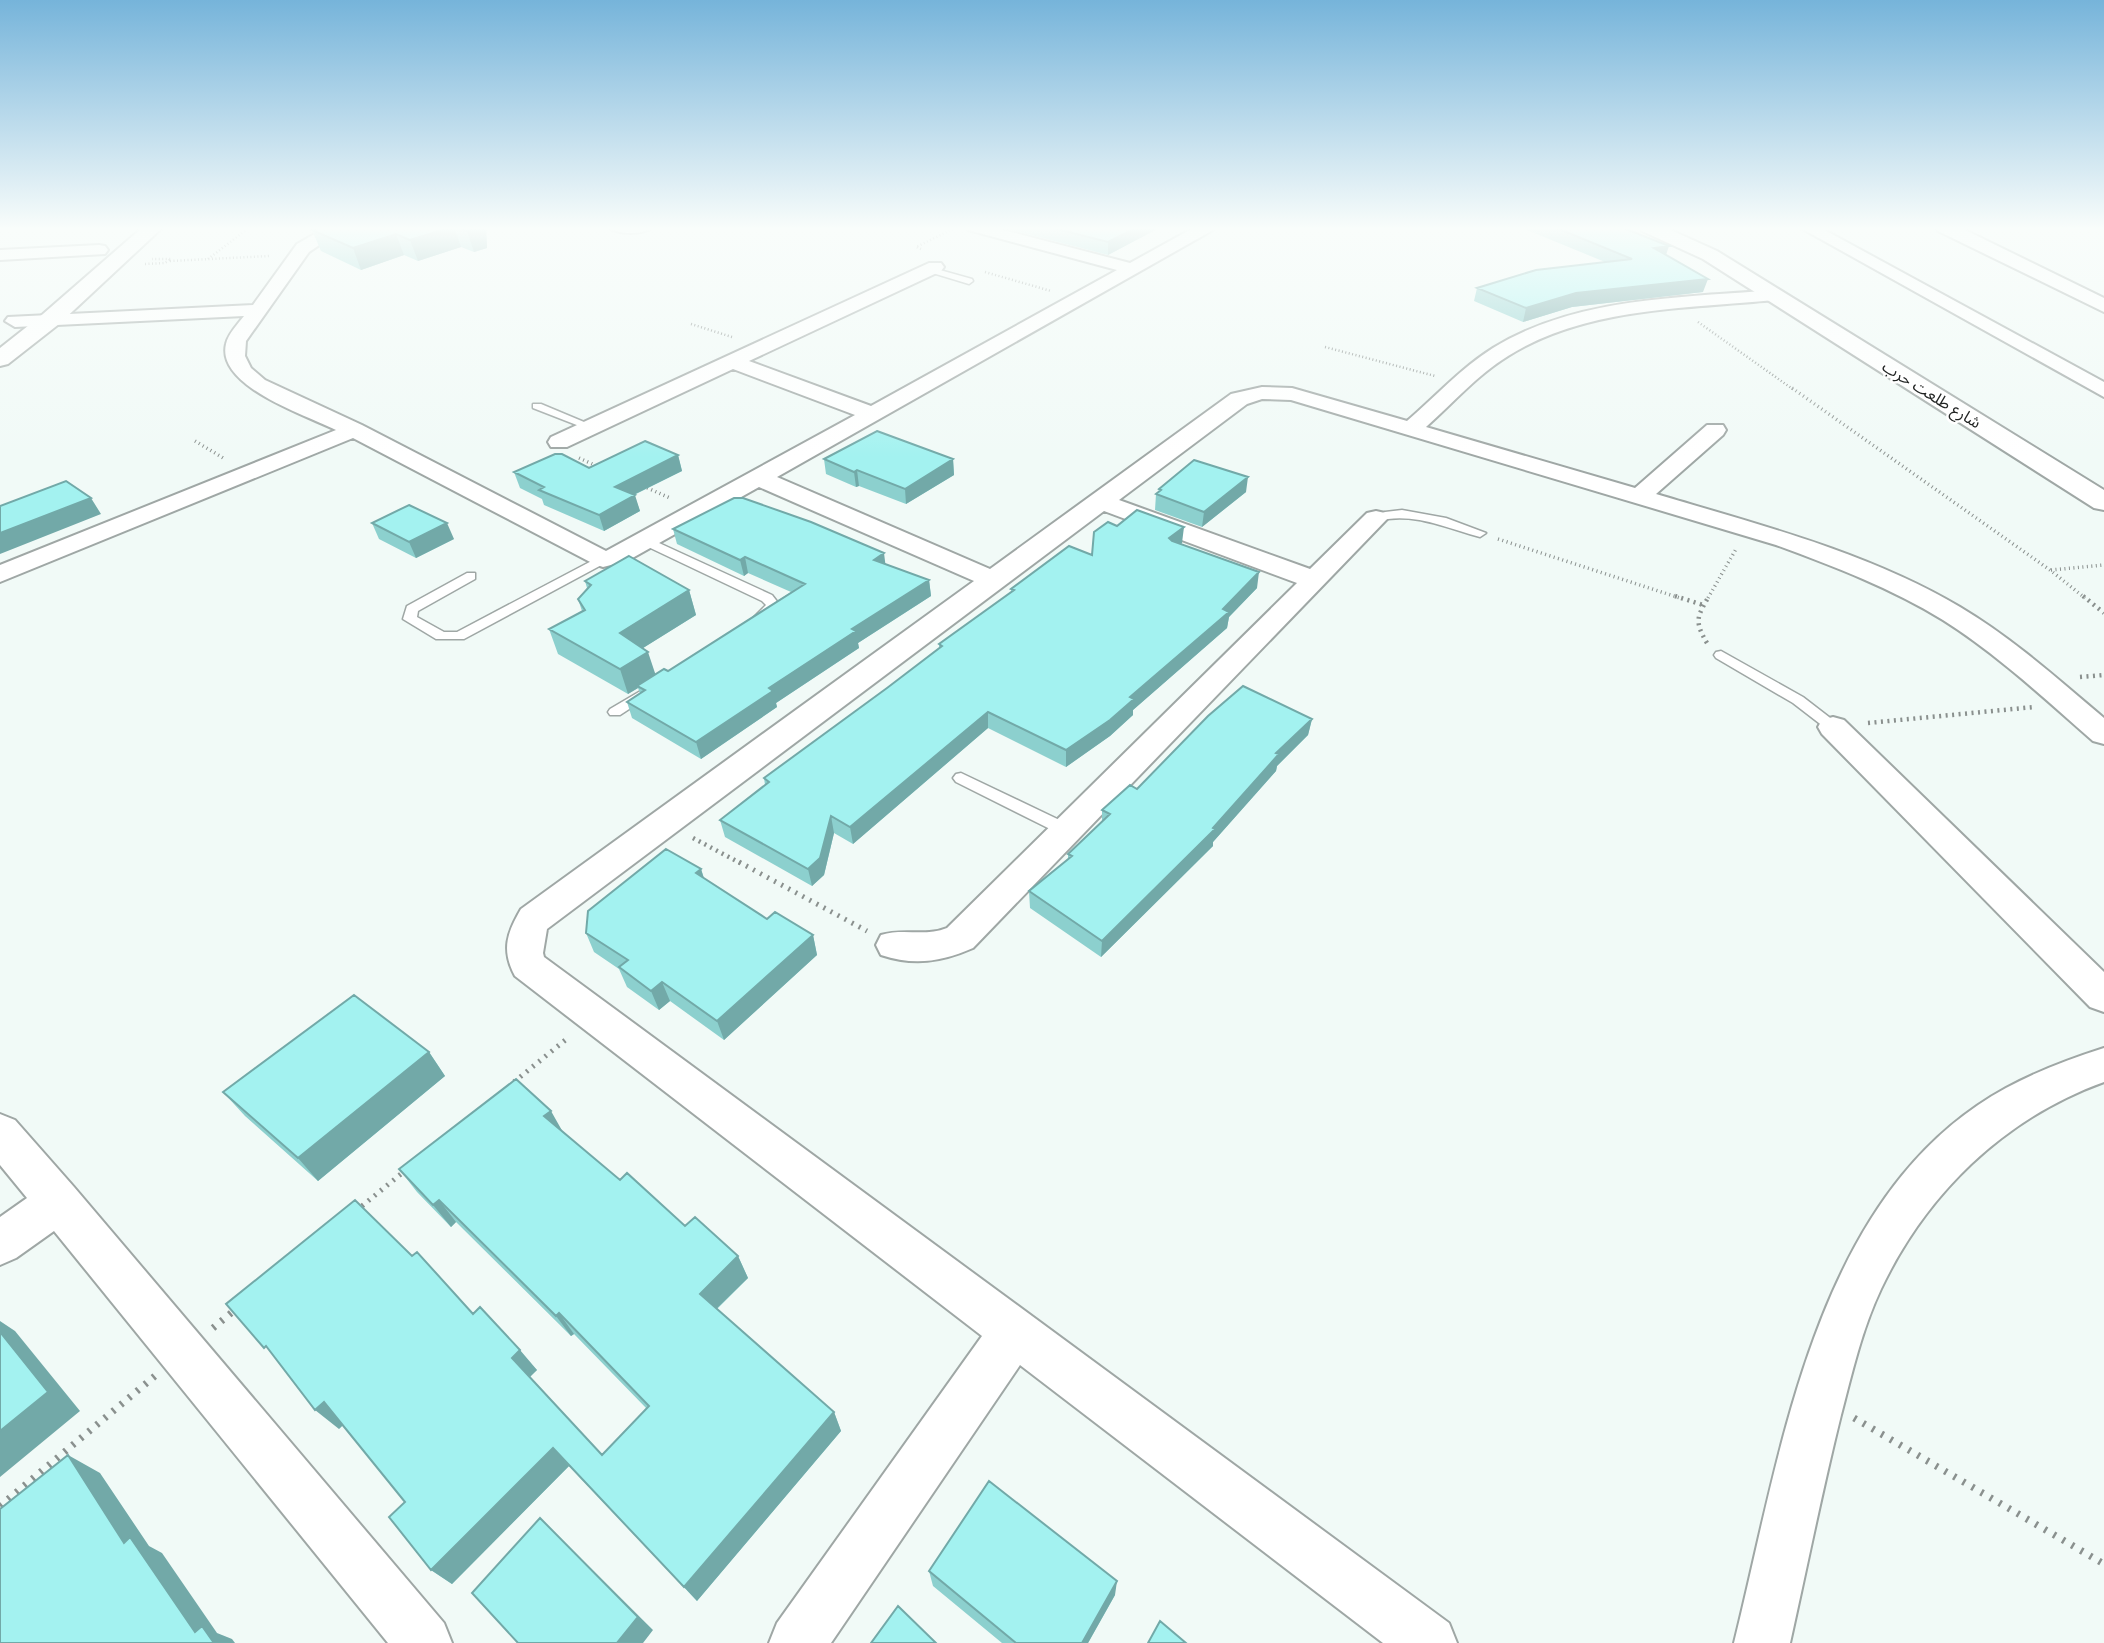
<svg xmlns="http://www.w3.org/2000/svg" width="2104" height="1643" font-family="'Varela Round','Noto Sans Arabic',sans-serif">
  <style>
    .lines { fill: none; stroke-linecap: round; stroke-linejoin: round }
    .lane-casing { stroke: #9fa7a5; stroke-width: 3 }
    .street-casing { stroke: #9fa7a5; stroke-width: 4 }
    .secondary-casing { stroke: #9fa7a5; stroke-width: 4 }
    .path-far4 { stroke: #8a908e; stroke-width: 2.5; stroke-dasharray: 1 2.5; stroke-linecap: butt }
    .path-far3 { stroke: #8a908e; stroke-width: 3.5; stroke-dasharray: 1 3.5; stroke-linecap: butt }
    .path-far2 { stroke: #8a908e; stroke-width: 4.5; stroke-dasharray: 2 4.5; stroke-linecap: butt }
    .path-far1 { stroke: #8a908e; stroke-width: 5; stroke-dasharray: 2 6; stroke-linecap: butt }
    .path { stroke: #8a908e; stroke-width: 7; stroke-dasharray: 2.5 8; stroke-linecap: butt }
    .lane { fill: #fff; fill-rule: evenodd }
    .street { fill: #fff; fill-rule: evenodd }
    .secondary { fill: #fff; fill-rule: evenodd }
    .wall { fill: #8cd0ce }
    .shaded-wall { fill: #72a9a8 }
    .building { fill: #a3f2f0; stroke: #72a9a8; stroke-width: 2 }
    .labels { text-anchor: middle; stroke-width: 5; stroke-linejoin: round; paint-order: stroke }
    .far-street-label { font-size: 16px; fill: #222524; stroke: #fff }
  </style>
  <rect width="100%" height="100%" fill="#f1faf7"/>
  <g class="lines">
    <defs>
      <path id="lane" d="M929,267l43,12 1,2 -4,3 -43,-13 -1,-2z
        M533,404h8l55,23 -9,2 -54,-21z
        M1402,510l44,8 40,15 -6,4c-37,-10 -66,-25 -104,-16l-6,-3 15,-6z
        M646,537l126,58 7,9c-4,10 -11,20 -24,17l-2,-3 13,-13 -4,-4 -120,-57 -2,-3z
        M603,555l6,4 -2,3 -143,77h-28l-33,-20 4,-13 60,-33h8v6l-57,32 -1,6 27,15h13z
        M1721,651l82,46 35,27 2,3 -2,3h-10l-35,-27 -77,-45 -2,-3 2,-3z
        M644,689l5,1 2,3 -2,3 -29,19h-10l-2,-3 2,-3z
        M961,773l111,53 2,4 -8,6 -6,-2 -104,-52 -3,-4 3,-4z"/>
      <path id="street" d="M327,227h19l-37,25 -63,89 -1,15 6,12 14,12 97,45 244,126 249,-136 -122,-46 -166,78h-16l-3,-5 3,-5 378,-174h12l3,4 -3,4 -192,90 122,45 246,-136 -149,-40 -2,-3h26l138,36 65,-36h20l-2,3 -436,247 213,92 241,-175 31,-7 30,1 115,33c28,-24 54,-53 86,-73 82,-51 188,-50 281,-58l6,1 3,4 -9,5c-89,9 -188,7 -266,56 -31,19 -55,47 -82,71l209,61 72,-63h16l3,5 -3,5 -67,59c104,31 211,58 304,113 52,31 98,72 144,111v26l-11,-3c-48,-42 -96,-87 -150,-121 -52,-32 -110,-54 -167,-75l-485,-145 -29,-1 -15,5 -128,96 191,69 57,-56 9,-2 9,2 3,5 -415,430c-32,14 -59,18 -92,7l-5,-10 5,-10c22,-7 44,2 66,-7l350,-345 -193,-72 -557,418 -4,24 1,4 905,666 8,20h-74l-363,-278 -189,278h-62l8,-20 205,-287 -467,-360c-14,-26 -8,-43 6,-67l453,-328 -215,-94 -132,74 -24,6 -9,-3 -241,-126 -353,144v-17l336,-135c-31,-15 -120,-44 -110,-86 2,-10 12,-20 18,-28l-229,11 -10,-6 3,-4 245,-12 44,-61z
        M608,227h45c-9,8 -36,8 -45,0z
        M1799,227h20l285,155v15z
        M99,245l6,1 3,4 -3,4 -105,6v-10z
        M1833,717l11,3 260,252v40l-14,-5 -268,-273 -4,-7 4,-7z
        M2104,1048v34c-100,36 -178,112 -223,207 -19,40 -29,84 -40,126 -19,76 -34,152 -51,228h-56c48,-192 80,-450 272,-555 31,-17 64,-29 98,-40z
        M0,1114l15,6 59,67 370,436 8,20h-64l-334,-412 -38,27 -16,7v-48l27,-19 -27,-33z"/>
      <path id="secondary" d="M143,227h20l-104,97 -51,40 -8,2v-18l43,-34z
        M1640,227h24l53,24 387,239v20l-10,-2 -391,-249 -61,-28z
        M1936,227h23l145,71v14l-166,-81z"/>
    </defs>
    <use href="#lane" class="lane-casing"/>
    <use href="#street" class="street-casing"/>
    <use href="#secondary" class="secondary-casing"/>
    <path class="path-far4" d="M921,249l-5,-2 37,-18
      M208,259l42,-32
      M170,261l99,-5
      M145,264l20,-1 6,-4h-19
      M985,272l66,19
      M1698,322l96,68
      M691,324l41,13
      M1325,347l110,29"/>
    <path class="path-far3" d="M1792,388l258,182 35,28
      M195,441l30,18
      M579,458l20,9
      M643,486l27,12
      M1498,539l182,59
      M2051,570l53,-5
      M1708,598l28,-49"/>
    <path class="path-far2" d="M1675,596l28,9
      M2083,596l21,17
      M1707,643c-13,-22 -10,-26 2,-47
      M2080,677l24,-2
      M1868,723l166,-16
      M693,838l49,26"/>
    <path class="path-far1" d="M739,862l128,69
      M514,1082l55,-45
      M362,1206l45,-37"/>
    <path class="path" d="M359,1208l5,-4
      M213,1328l23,-19
      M1854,1418l250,146
      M0,1506l155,-130"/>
    <use href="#lane" class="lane"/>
    <use href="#street" class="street"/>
    <use href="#secondary" class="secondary"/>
  </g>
  <path class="wall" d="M322,227h164l1,21 -13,4 -13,-5 -43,14 -14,-6 -43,15 -40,-19 -9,-21z
    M1001,227h160l-53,28z
    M1520,227h101l45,27 37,38 -131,15 -49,15 -49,-21 3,-13 128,-26z
    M678,455l4,16 -48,24 6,16 -36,20 -60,-26 -2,-6 -22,-11 -6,-16 75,-4z
    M824,459h129l1,16 -48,29 -47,-18 -3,1 -30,-13z
    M1159,489l87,3 -44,35 -47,-17 1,-16 2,-2z
    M372,523l82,16 -38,19 -37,-19z
    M1117,526l65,17 -1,1 76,44 -28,29 -2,11 -94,82v5l-23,21 -44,31 -78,-39 -135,116 -19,-11 -10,42 -12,11 -87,-49 -5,-17 45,-35 -1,-7 123,-90 52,-40v-4l72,-51v-4l81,-34z
    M673,529l213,35 43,16 2,16 -73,47 1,5 -83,55 1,4 -76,52 -69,-41 -5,-16 13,-9 -2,-5 -10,6 -70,-40 -9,-25 33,-18 -4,-12 9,-11 -2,-7 104,9 7,25 -53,33 12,26 13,-3 123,-79 -43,-19 -4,3 -67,-32z
    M1312,719l-4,16 -31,31 -1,5 -63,71v4l-112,111 -71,-49 -1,-17 39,-31v-6l34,-32v-12l35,-21z
    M701,869l3,9 63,41 46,16 4,20 -93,85 -54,-39 -11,9 -32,-23 -8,-18 -25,-17 -8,-19z
    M429,1052l16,24 -127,105 -73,-65 -22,-24z
    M563,1132l57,48 65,46 53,30 10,22 -31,31 117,103 7,19 -144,170 -128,-135 -117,118 -21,-14 -26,-68 -62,-77 -4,4 73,-173 61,58 64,56 -8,7 73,78 45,-46 -73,-75 -3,2 -115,-114 -5,5 -34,-35 -18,-23z
    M929,1571l186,24 -27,48h-86l-69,-57z"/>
  <path class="shaded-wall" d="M452,227h2l7,20 -43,14 -8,-21z
    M480,227h6l1,21 -13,4 -7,-21z
    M1138,227h23l-53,28v-13z
    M396,234l8,21 -43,15 -8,-22z
    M1669,246l-4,12 -11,-10z
    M1708,279l-5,13 -131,15 -49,15 3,-14 50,-15z
    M678,455l4,16 -63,31 -4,-15z
    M953,459l1,16 -48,29 -1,-15z
    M857,470l2,16 -3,1 -2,-15z
    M1248,477l-2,15 -44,35 2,-15z
    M635,495l5,16 -36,20 -5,-16z
    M91,498l10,16 -101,40v-21z
    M447,523l7,16 -38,19 -7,-16z
    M1184,527l-2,16 -14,11 1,-16z
    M884,553l2,16 -12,-9z
    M745,557l3,16 -4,3 -4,-16z
    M1259,572l-2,16 -28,29 -2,11 -94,82v5l-23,21 -44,31v-17l64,-53 93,-88z
    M929,580l2,16 -73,47 1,5 -83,55 1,4 -76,52 -5,-17 73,-54 83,-59z
    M689,590l7,25 -69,43 -7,-25z
    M648,652l8,24 -19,10 1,2 -10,6 -8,-25z
    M988,712v16l-135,116 -3,-17z
    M1312,719l-4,16 -31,31 -1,5 -63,71v4l-112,111 1,-16 111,-113 63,-75z
    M831,816l3,17 -10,42 -12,11 -4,-17z
    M701,869l6,20 -11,-16z
    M813,935l4,20 -93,85 -7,-19z
    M662,982l8,19 -11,9 -8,-19z
    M429,1052l16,24 -127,105 -20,-23z
    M551,1111l13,23 -20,-18z
    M439,1200l17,22 -5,5 -18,-22z
    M738,1256l10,22 -38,37 -10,-21z
    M559,1313l15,21 -3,2 -15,-20z
    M0,1321l15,10 65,80 -80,66z
    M520,1350l17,20 -8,8 -17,-20z
    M324,1402l23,19 -8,8 -24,-19z
    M834,1412l7,19 -144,170 -13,-14z
    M553,1448l16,18 -117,118 -21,-14z
    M68,1455l32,18 49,73 13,7 55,80 15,6 3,4h-21l-19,-11 -71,-89z
    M540,1518l113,112 -10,13h-26z
    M1117,1581l-2,14 -27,48h-6z"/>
  <path class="building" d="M322,227h130l-42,13 -14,-6 -43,14 -41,-18z
    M456,227h24l-13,4z
    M1049,227h89l-30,15z
    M1554,227h67l48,19 -15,2 54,31 -132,14 -50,15 -49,-20 59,-18 96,-11z
    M877,431l76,28 -48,30 -48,-19 -3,2 -30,-13z
    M645,441l33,14 -63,32 20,8 -36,20 -60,-25 5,-3 -30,-15 41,-18h7l27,14z
    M1194,460l54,17 -44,35 -48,-18 5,-4 -2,-1z
    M66,481l25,17 -91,35v-27z
    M734,498h9l68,24 73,31 -10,7 55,20 -77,49 4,2 -87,57 4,3 -77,51 -69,-40 18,-12 -8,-4 27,-17 4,2 137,-87 -60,-27 -5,3 -67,-31z
    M409,505l38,18 -38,19 -37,-19z
    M1137,510l47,17 -15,11 3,3 87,31 -36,37 6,3 -99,85 4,2 -24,21 -44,30 -78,-38 -138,115 -19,-11 -11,42 -12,11 -88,-49 49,-38 -5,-4 123,-90 55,-42 -3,-2 75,-54 -3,-1 58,-43 23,9 2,-23 14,-10 9,4z
    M629,556l60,34 -69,43 28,19 -28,17 -71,-40 36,-19 -7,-11 13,-14 -6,-4z
    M1243,686l69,33 -36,34 3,1 -66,74 2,1 -113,112 -73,-50 43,-35 -4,-2 42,-40 -8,-4 28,-25 7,4 71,-73z
    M666,849l35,20 -5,4 71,46 8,-7 38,23 -96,86 -55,-39 -11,9 -32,-24 9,-7 -42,-27 2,-22z
    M354,995l75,57 -131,106 -75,-66z
    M516,1079l35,32 -7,5 76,64 7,-7 58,53 10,-9 43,39 -38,38 134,118 -150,175 -131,-139 -122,122 -42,-53 16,-15 -81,-100 -9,8 -49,-64 -2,2 -38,-44 129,-104 57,56 5,-4 56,62 7,-7 40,43 -8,8 90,97 47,-49 -90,-93 -3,3 -117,-116 -6,5 -34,-36z
    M0,1332l48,60 -48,39z
    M68,1455l56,88 6,-6 65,95 7,-6 12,17h-214v-134z
    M989,1481l128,100 -35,62h-66l-87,-72z
    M540,1518l98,99 -21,26h-99l-46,-50z
    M898,1606l38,37h-65z
    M1160,1621l26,22h-38z"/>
  <linearGradient id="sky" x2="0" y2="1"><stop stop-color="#76b4da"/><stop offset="0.5" stop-color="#f9fdfb"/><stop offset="1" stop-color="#f9fdfb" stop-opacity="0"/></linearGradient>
  <rect width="2104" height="457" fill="url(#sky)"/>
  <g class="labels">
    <g class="far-street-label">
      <text transform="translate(1932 394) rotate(32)" y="6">شارع طلعت حرب</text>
    </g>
  </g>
</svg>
